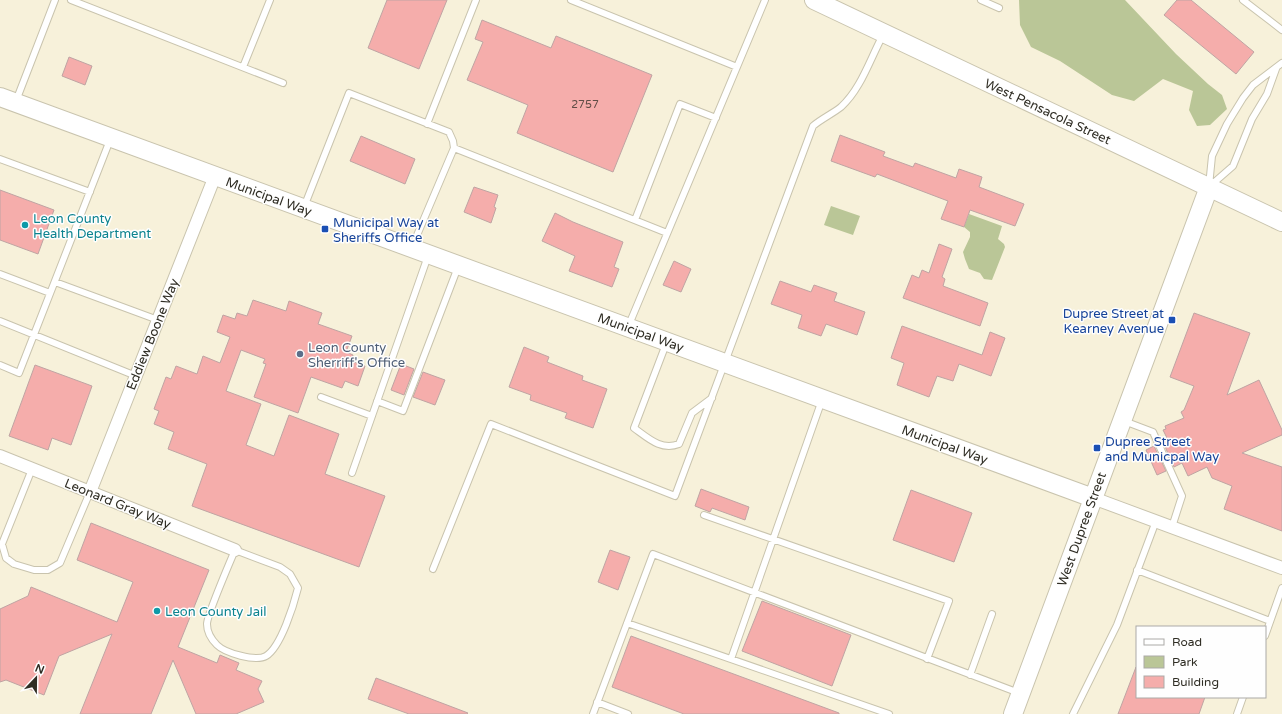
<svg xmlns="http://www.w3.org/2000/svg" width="1282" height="714" font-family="'Varela Round',sans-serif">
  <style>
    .green { fill: #bac697 }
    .building { fill: #f5adab; stroke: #bfa4a3 }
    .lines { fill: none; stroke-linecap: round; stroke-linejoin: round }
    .lane-casing { stroke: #c9c4ae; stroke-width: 8 }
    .street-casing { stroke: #c9c4ae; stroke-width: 14 }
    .secondary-casing { stroke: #c9c4ae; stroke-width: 20 }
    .lane { stroke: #fff; stroke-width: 6 }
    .street { stroke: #fff; stroke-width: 12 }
    .secondary { stroke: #fff; stroke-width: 18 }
    .culture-dot { fill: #0f9aa8; stroke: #fefefe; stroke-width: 1.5 }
    .transit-dot { fill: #1a4fb4; stroke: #fefefe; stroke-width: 1.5 }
    .service-dot { fill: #5c6f8a; stroke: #fefefe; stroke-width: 1.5 }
    .labels { text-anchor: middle; stroke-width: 3; stroke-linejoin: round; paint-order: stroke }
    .number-label { font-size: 11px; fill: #604d46 }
    .street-label { font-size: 13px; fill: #2f2d24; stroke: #fefefe }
    .culture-label { font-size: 13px; fill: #0d838f; stroke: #fefefe; text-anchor: start }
    .transit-label { font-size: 13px; fill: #164399; stroke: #fefefe; text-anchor: start }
    .service-label { font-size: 13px; fill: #4e5e75; stroke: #fefefe; text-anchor: start }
  </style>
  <rect width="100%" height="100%" fill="#f7f1da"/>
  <path class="green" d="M1019,0h106l51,54 32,30 14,11 5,14 -17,16 -13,1 -8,-16 4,-19 -30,-12 -29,22 -22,-6 -52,-34 -29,-14 -11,-22z
    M831,206l29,10 -7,19 -29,-10z
    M969,214l33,12 -4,13 6,5 1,3 -13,33 -8,-1 -4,-6 -11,-4 -4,-10 -2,-7 7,-15v-5l-6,-5z"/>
  <path class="building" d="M387,0h60l-28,69 -51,-21z
    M1177,0h14l63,52 -18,22 -72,-59z
    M482,20l69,28 5,-12 96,39 -39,97 -96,-39 11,-28 -61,-25 16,-38 -8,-3z
    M69,57l23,9 -7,19 -23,-9z
    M840,135l45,17 -2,4 30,11 2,-4 41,15 3,-9 23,8 -3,10 45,17 -9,22 -45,-16 -6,17 -23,-8 7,-18 -71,-27 -2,3 -44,-16z
    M361,136l54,23 -10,25 -55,-23z
    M474,187l24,8 -4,12 2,1 -5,15 -27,-11z
    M0,190l54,20 -16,44 -38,-14z
    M555,213l18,9 50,20 -9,25 5,2 -7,18 -43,-16 6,-15 -33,-15z
    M939,244l13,5 -10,28 3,2 -2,7 45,17 -8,23 -77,-28 9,-23 7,3 3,-8 7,3z
    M674,261l17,8 -10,23 -18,-7z
    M780,281l31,11 3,-7 23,8 -3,8 31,11 -8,23 -31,-11 -5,12 -23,-8 4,-13 -31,-11z
    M253,300l33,11 3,-10 33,12 -4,11 34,12 -6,16 7,3 -2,6 14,5 -7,20 -13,-5 -3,7 -31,-11 -13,36 -44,-16 12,-33 -3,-1 2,-4 -24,-9 -15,41 35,13 -15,41 28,11 15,-41 50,19 -14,40 60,22 -26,71 -167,-61 15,-42 -39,-15 6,-17 -20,-8 5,-13 -5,-2 12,-32 5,2 5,-13 21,8 6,-18 17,7 10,-26 -13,-5 6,-17 12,4 2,-6 10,3z
    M1194,313l56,20 -23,62 32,-15 23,50v5l-40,18 40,14v64l-58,-22 8,-23 -20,-8 -5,-11 -19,9 -6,-13 -8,4 -11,-25 5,-2 -5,-10 3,-1 -1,-3 19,-8 -3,-6 3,-2 10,-24 -24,-9z
    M902,326l80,29 8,-23 15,6 -14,38 -32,-12 -6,17 -16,-5 -8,21 -32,-12 7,-22 -13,-5z
    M524,347l25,10 -2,5 36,14 -1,4 25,9 -14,39 -28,-10 2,-5 -37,-13 1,-5 -22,-8z
    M401,364l13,5 -10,26 -13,-5z
    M35,365l57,21 -21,59 -19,-7 -4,12 -39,-14z
    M423,372l22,8 -10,25 -22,-8z
    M1154,446l12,25 -9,4 -11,-25z
    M701,489l48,18 -4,13 -33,-12 -2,4 -15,-6z
    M911,490l61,23 -18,49 -61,-22z
    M91,523l118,47 -31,77 39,16 3,-8 19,8 -3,7 26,11 -4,8 6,13 -28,12h-40l-23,-54 -22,54h-71l32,-80 -53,22 -15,39 -38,-15 -6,2v-73l28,-13 3,-9 86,35 16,-40 -56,-22z
    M610,550l20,7 -12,33 -20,-8z
    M762,601l89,34 -19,51 -90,-35z
    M631,636l208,77v1h-155l-72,-27z
    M1136,667l1,30h68l-6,17h-81z
    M376,678l92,35 -1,1h-58l-41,-15z"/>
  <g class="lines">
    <defs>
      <path id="lane" d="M71,0l212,83
        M571,0l166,67
        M981,0l18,8
        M1243,0l39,30
        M243,67l27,-67
        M16,101l39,-101
        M427,124l49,-124
        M454,148l213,85
        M0,159l90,33
        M1209,186l3,-30 15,-32 16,-26 10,-13 29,-22
        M1210,186l23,-20 19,-47 15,-25 9,-25
        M304,207l45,-114 100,39 4,9 1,7 -42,99
        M635,220l45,-116 36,14
        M0,274l50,19
        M55,282l103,38
        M0,321l136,55
        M628,327l137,-327
        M666,344l-32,84c14,10 27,23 45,16l13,-31 20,-15
        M0,365l19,8 91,-233
        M321,397l51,19
        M377,401l26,10 55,-144
        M1124,421l29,11 29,64 -10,31
        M32,469l-30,75 4,14 8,6 20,6h14l12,-7 30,-71
        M352,473l76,-217
        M704,515l245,86 -22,58
        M235,550l45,17 10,7 8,14c-4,16 -17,59 -32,68 -10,6 -41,-3 -49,-11 -6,-6 -10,-13 -10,-21 0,-9 23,-62 28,-74z
        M433,569l58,-145 184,72 138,-370c8,-7 19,-12 28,-19 20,-18 29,-48 42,-72
        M1137,570l133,51
        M627,623l262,91
        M1265,636l17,-48
        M731,659l91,-259
        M970,675l22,-61
        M597,702l31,12
        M593,714l60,-160 366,139
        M1073,714l44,-89 39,-104
        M1237,714l6,-17"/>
      <path id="street" d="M0,456l235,94
        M90,492l125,-316
        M1093,498l189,70"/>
      <path id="secondary" d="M814,0l468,222
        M0,97l1093,401
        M1013,714l196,-527"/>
    </defs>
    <use href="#lane" class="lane-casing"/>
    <use href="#street" class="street-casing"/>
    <use href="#secondary" class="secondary-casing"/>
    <use href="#lane" class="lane"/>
    <use href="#street" class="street"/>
    <use href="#secondary" class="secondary"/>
  </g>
  <g class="culture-dot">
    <circle cx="25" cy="225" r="4"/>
    <circle cx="157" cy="611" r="4"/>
  </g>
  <g class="transit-dot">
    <rect x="321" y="225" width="8" height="8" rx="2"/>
    <rect x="1168" y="316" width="8" height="8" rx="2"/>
    <rect x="1093" y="444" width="8" height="8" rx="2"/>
  </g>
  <circle class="service-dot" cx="300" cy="354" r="4"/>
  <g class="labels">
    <g class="number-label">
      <text x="585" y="108">2757</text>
    </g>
    <g class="street-label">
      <text transform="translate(1048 111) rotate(25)" y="5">West Pensacola Street</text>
      <text transform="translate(269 196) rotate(20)" y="5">Municipal Way</text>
      <text transform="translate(641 332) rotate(20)" y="5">Municipal Way</text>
      <text transform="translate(152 334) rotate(-68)" y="5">Eddiew Boone Way</text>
      <text transform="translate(945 444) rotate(20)" y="5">Municipal Way</text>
      <text transform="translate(118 503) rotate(22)" y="5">Leonard Gray Way</text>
      <text transform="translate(1081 529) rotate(-70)" y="5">West Dupree Street</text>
    </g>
    <g class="culture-label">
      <text x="33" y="223">Leon County<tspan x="33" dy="15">Health Department</tspan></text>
      <text x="165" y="616">Leon County Jail</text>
    </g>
    <g class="transit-label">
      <text x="333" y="227">Municipal Way at<tspan x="333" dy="15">Sheriffs Office</tspan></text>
      <text x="1164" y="318" text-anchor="end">Dupree Street at<tspan x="1164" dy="15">Kearney Avenue</tspan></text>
      <text x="1105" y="446">Dupree Street<tspan x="1105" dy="15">and Municpal Way</tspan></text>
    </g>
    <g class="service-label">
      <text x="308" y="352">Leon County<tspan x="308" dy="15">Sherriff's Office</tspan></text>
    </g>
  </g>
  <rect x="1136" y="626" width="130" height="72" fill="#fefefe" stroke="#abaaa7"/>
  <rect x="1144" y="639" width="20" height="6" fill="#ffffff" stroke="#abaaa7"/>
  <text x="1172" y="646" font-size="12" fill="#2f2d24">Road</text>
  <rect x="1144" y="656" width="20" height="12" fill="#bac697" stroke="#abaaa7"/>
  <text x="1172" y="666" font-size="12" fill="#2f2d24">Park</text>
  <rect x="1144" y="676" width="20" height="12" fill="#f5adab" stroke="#abaaa7"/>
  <text x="1172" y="686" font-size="12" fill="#2f2d24">Building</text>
  <g transform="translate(36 678) rotate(22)" stroke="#fefefe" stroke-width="3" paint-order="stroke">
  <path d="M0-3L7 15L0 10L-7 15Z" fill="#2f2d24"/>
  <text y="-6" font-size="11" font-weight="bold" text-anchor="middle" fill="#2f2d24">N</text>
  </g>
</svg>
